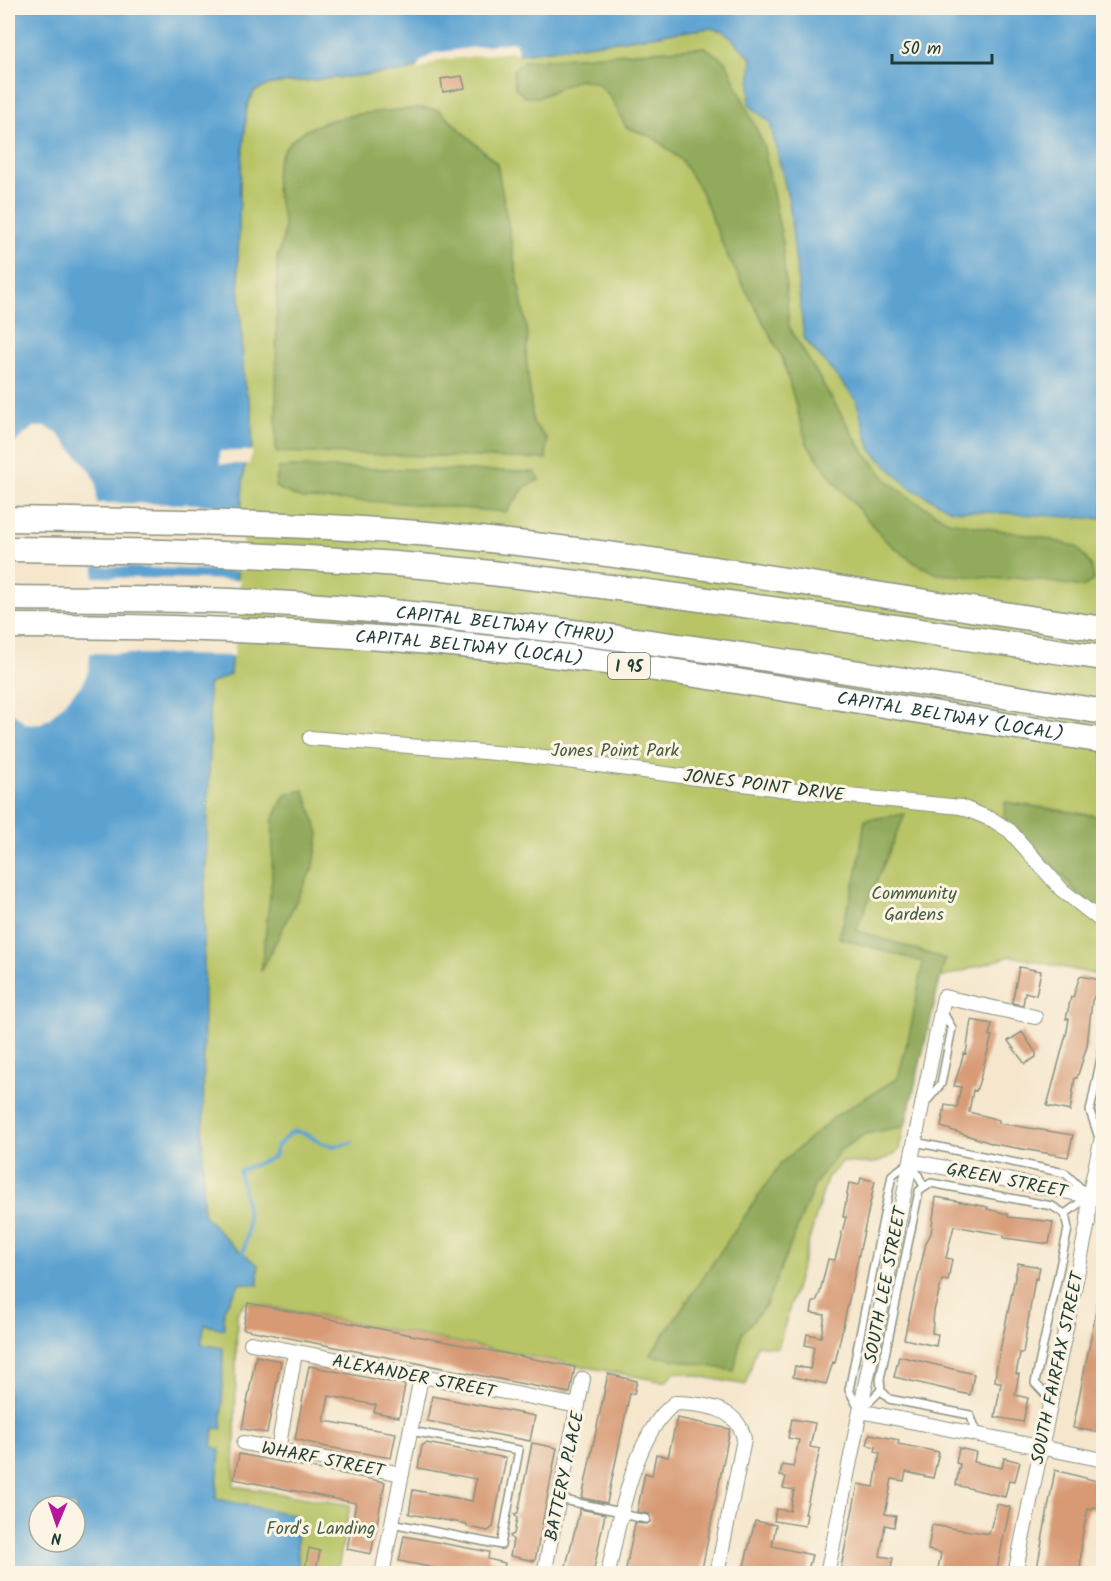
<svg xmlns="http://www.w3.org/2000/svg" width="1111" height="1581" font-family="Kalam,sans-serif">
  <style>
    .green { fill: #b8c466; stroke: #6c804d; stroke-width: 1.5 }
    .forest { fill: #92aa5b; stroke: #587448; stroke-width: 1.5 }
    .water { fill: #5ba2d1; stroke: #3d7082; stroke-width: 1.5; fill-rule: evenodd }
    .pier { fill: #f5e6cc }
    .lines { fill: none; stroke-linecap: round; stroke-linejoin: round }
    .stream { stroke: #5ba2d1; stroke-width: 4 }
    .building { fill: #d79a74 }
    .lane-casing { stroke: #8a9280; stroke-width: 10 }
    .street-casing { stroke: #8a9280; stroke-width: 16 }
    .highway-casing { stroke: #8a9280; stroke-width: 27 }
    .lane { stroke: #fff; stroke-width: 7 }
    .street { stroke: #fff; stroke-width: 14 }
    .highway { stroke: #fff; stroke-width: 24 }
    .labels { text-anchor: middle; stroke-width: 6; stroke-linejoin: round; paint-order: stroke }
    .shield { fill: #fcf5e5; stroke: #617469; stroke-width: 1.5 }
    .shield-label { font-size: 16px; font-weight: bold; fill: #1f3d34 }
    .street-label { font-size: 18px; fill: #1f3d34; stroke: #fcf5e5 }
    .park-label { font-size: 18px; fill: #455f40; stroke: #fcf5e5 }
  </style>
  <rect width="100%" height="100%" fill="#fcf5e5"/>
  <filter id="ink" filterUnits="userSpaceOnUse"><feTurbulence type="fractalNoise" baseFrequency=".0167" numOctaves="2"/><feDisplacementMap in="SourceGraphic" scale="12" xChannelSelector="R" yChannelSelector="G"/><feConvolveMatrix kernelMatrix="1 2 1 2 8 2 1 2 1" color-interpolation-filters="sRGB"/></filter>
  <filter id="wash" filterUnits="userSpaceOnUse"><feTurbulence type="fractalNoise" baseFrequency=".008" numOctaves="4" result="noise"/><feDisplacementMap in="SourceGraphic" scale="24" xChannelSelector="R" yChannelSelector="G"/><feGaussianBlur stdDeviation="1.35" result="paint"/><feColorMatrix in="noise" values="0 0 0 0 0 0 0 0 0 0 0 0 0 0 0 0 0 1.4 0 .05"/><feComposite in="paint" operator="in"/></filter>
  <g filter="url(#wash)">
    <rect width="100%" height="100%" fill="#f5e6cc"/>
    <path class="green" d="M710,28l14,3 28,28 -3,46 21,17 19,79 15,137 52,61 15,51 216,67 16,2v457l-92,-20 -77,24 -35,170c-20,17 -32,14 -57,12l-15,16 -49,170 -21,-3 -11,40 -70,-13 -11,10 -420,-80 -8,11 -3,173 116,19 -13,68h-38l-4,-58 -79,-16 4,-50 -8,-2 2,-19h8l1,-80 -22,-4 3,-19 20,-16 16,-26 18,2v-20l-27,-21 -28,-30 1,-294 6,-173 -2,-62 22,-11 14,-205 8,-23v-36l-8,-26 -6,-122 2,-79 7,-77 8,-15 16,-7 137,-13 31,-14 72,-8 9,5z"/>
    <path class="forest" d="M705,47l21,15 37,82 19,95 7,88 72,121 26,32 26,20 35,21 96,17 33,9 14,18 3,15 -11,7 -67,-10 -11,2 -67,-5 -23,-11 -29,-22 -52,-60 -27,-37 -25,-87 -55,-102 -26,-64 -20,-31 -27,-22 -28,-11 -16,-31 -13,-13 -18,-4 -39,18h-15l-10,-9 -2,-18 11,-9z
      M421,108l18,2 58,54 31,172 -2,19 7,68 14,16 -1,20 -270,-7 1,-193c3,-10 8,-22 7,-32 -1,-18 -11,-36 -8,-55 7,-60 101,-59 145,-64z
      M292,467l242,5 6,8 -14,6 -20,26 -117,-10 -87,-3 -27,-12 4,-19z
      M304,790l15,43 -5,32 -53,107 11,-93 1,-59 12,-25z
      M1005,802l98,15v97l-13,-8 -34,-37 -52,-50z
      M905,814l-49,116 89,29 -40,167 -40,8 -25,16 -25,34 -49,121 -24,28 -8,38 -84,-16 131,-192 56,-48 61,-37 13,-51 12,-65 -84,-24 18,-65 8,-53z"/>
    <path class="water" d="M8,8h1095v511l-152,-9 -42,-23 -38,-37 -15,-51 -52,-61 -15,-137 -19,-79 -21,-17 3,-47 -28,-27 -14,-3 -190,26 -9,-5 -72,8 -31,14 -137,13 -17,7 -7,15 -7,77 -2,79 6,122 8,26v36l-8,23 -14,205 -22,11 2,62 -6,173 -1,294 28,30 27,21v20l-18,-2 -16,26v20l-19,-4 -4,19 22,4 -1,81 -8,-1 -2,18 8,3 -4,50 79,16 4,58 -291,1zM39,1506h36v36h-36z"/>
    <path class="pier" d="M512,42l4,1 2,13 -7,-4 -71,8 -23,11 3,-9 14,-9z
      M33,427h13l11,6 33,37 6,13 1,20 100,1 48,5 -4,62 -147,-5v11l146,3 -6,76 -144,-3 -1,15 -5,14 -34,36 -11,6h-13l-18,-15v-260z
      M220,451h33l-4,13h-29z"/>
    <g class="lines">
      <path class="stream" d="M243,1253c9,-30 3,-52 -4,-82l35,-14 3,-11 15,-14c21,-3 27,23 60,10"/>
    </g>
    <g id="blocks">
      <path class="building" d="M462,76l3,12 -22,4 -2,-13z
        M1019,967l22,4 -5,24 -11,-3 -2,13 -11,-2z
        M1080,976l21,4 -2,11h-2l-5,10 -5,45 -10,32h-2l-5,33 -23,-5 20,-75 2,-12h-3l5,-22h2z
        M971,1020l21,4 -3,12h3l-12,43 -4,12 -3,-1 -4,22 30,8 -1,3 75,12 -5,22 -74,-13 -53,-17 4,-22 12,2 4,-20 -7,-1 10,-33 2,1z
        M1022,1032l14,21v4l-11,7 -17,-23z
        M861,1178l14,3 -40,182 -2,-1 -7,22 -33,-7 2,-11 15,3 4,-22 -9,-2 2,-11 14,3 4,-22 -14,-2 2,-11h3l4,-10 8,-33 7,1 11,-43h-3l6,-34 10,2z
        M936,1197l52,10 -1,2 21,5v3l45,5 -4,22 -45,-6v-3l-50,-9 -8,32 6,1 -4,22 -6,-1 -8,31 -2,22 6,1 -2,12 -32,-7 22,-96 5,-10z
        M1018,1263l22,4 -3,12 -2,-1 -12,75h-3l-4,21h3l-4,21 13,3 -5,24 -28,-5 6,-34 -6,-2 1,-11z
        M1098,1302h6v106l-3,12 3,1v12l-31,-5z
        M248,1303l327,64 -5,26 -327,-64z
        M256,1356l25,5 -14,72 -25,-4z
        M899,1356l75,18 -4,21 -76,-18z
        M309,1366l96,19 -6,32 -25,-5 2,-7 -47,-9 -5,25 72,12 -5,25 -64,-11 -32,-8z
        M608,1374l29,7 -3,13 -4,-1 -23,110 -25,-5z
        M432,1396l103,20 -5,25 -103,-20z
        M677,1418l53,11 -29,145h-76l10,-51 12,1 4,-3 -2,-7 -12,-2 8,-39 7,2 4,-21 12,3z
        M792,1419l23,4 -5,24 10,2 -15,65h2l-2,12 -31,-5 2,-12 14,2 4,-21 -11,-2 3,-11 -6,-1 2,-11 11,2 6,-27 -11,-2z
        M870,1434l29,6 -1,4 41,8 -6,26 -27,-6 -2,9 -12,-2 -7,35 11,2 -2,11 -9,-2 -5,31 13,2 -3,16h-41l-9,-2 18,-88 16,3 6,-34 -5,-1 1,-5 -9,-2z
        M426,1443l80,15 -13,69 -5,4 -21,-4v-3l-58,-10 4,-24 59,11 4,-22 -58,-11 4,-22z
        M532,1443l25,5 -22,113 -25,-5 3,-16 -3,-4 4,-2 3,-16 -3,-4 4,-1z
        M959,1448l17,4 -2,10 28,6 2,-10 16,4 -5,19 -6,-1 -4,17 -49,-12 4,-21 -4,-1z
        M239,1454l146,28 -14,72 -24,-5 9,-46 -122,-24z
        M1055,1470l42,11 -1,9 8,2v17l-11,-2 -1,3 -4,-1 -6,27 -2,38h-44z
        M997,1504l13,3 -14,67h-59l4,-21 -13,-3 4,-25 57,9z
        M580,1509l25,5 -12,60h-29z
        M755,1521l21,4 -4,21 40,9 -5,19h-65z
        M404,1536l85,16 -1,7 17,4 -2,11h-40l-64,-13z
        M309,1548l11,3 -5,23h-11z"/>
    </g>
  </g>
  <g filter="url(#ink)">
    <use href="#blocks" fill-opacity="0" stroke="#8a9280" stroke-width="1.5"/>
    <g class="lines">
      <defs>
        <path id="lane" d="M926,1102l15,-18 11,-56 -10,-17
          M1099,1138l-9,-27 14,-67
          M915,1142l150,31 24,23 -24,18
          M881,1390l-21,21 -11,-21 43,-215 19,-14 13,26
          M978,1434l-8,-19 -81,-16 -8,-9 -1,-11 39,-188 12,-8 121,23 13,8 3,15 -33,154 15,16
          M559,1499l62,13
          M620,1514l26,5
          M392,1523l109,22 18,-95 -109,-19"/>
        <path id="street" d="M310,738l211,17 267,35 173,17 32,13 17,11 52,59 42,33
          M911,1161l193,38
          M251,1343l327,63
          M860,1411l244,49
          M244,1443l158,31
          M278,1450l17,-97
          M382,1574l39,-197
          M544,1574l39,-195
          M608,1574c10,-48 26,-141 67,-171 29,1 63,4 69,36l-27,135
          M827,1574l117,-577 91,20
          M1015,1574l73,-352 1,-26 15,-68"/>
        <g id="highway">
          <path d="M8,519c147,2 295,3 443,17 218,21 435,62 653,93"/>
          <path d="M8,549c155,2 309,6 464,22 212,22 421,57 632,87"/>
          <path id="s1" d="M8,598c108,1 218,0 327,9 258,21 513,64 769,105"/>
          <path id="s2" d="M8,626c148,0 295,4 443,18 218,21 436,63 653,97"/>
        </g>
      </defs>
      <use href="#lane" class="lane-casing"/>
      <use href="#street" class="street-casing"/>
      <use href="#highway" class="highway-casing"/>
      <use href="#lane" class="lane"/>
      <use href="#street" class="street"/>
      <use href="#highway" class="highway"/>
    </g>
  </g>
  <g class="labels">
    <rect class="shield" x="608" y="653" width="42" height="26" rx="4.5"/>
    <g class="shield-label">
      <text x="629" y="672">I 95</text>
    </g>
    <g class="street-label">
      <text dy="6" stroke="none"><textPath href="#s1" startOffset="498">CAPITAL BELTWAY (THRU)</textPath></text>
      <text dy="6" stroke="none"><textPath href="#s2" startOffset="462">CAPITAL BELTWAY (LOCAL)</textPath></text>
      <text dy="6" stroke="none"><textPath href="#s2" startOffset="948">CAPITAL BELTWAY (LOCAL)</textPath></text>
      <text transform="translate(764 785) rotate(7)" y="6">JONES POINT DRIVE</text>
      <text transform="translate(1007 1180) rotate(11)" y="6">GREEN STREET</text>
      <text transform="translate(885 1285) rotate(-79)" y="6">SOUTH LEE STREET</text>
      <text transform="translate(1057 1368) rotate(-78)" y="6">SOUTH FAIRFAX STREET</text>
      <text transform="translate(414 1376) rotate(11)" y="6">ALEXANDER STREET</text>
      <text transform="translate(323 1459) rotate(11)" y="6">WHARF STREET</text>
      <text transform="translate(564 1476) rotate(-78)" y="6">BATTERY PLACE</text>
    </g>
    <g class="park-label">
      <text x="615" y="756">Jones Point Park</text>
      <text x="914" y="899">Community<tspan x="914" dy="21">Gardens</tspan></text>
      <text x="321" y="1534">Ford's Landing</text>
    </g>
  </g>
  <rect width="1111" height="1581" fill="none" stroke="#fcf5e5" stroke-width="30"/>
  <g transform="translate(57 1524) rotate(182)"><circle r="28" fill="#fcf5e5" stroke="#a4ab9e" stroke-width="1.5"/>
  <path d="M0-4.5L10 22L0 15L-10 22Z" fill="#b5179e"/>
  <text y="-9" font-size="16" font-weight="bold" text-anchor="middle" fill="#1f3d34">N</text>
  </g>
  <path d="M892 54v9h100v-9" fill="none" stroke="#1f3d34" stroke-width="3"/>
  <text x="901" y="54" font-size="18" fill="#1f3d34" stroke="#fcf5e5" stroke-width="4.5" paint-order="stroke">50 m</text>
</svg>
